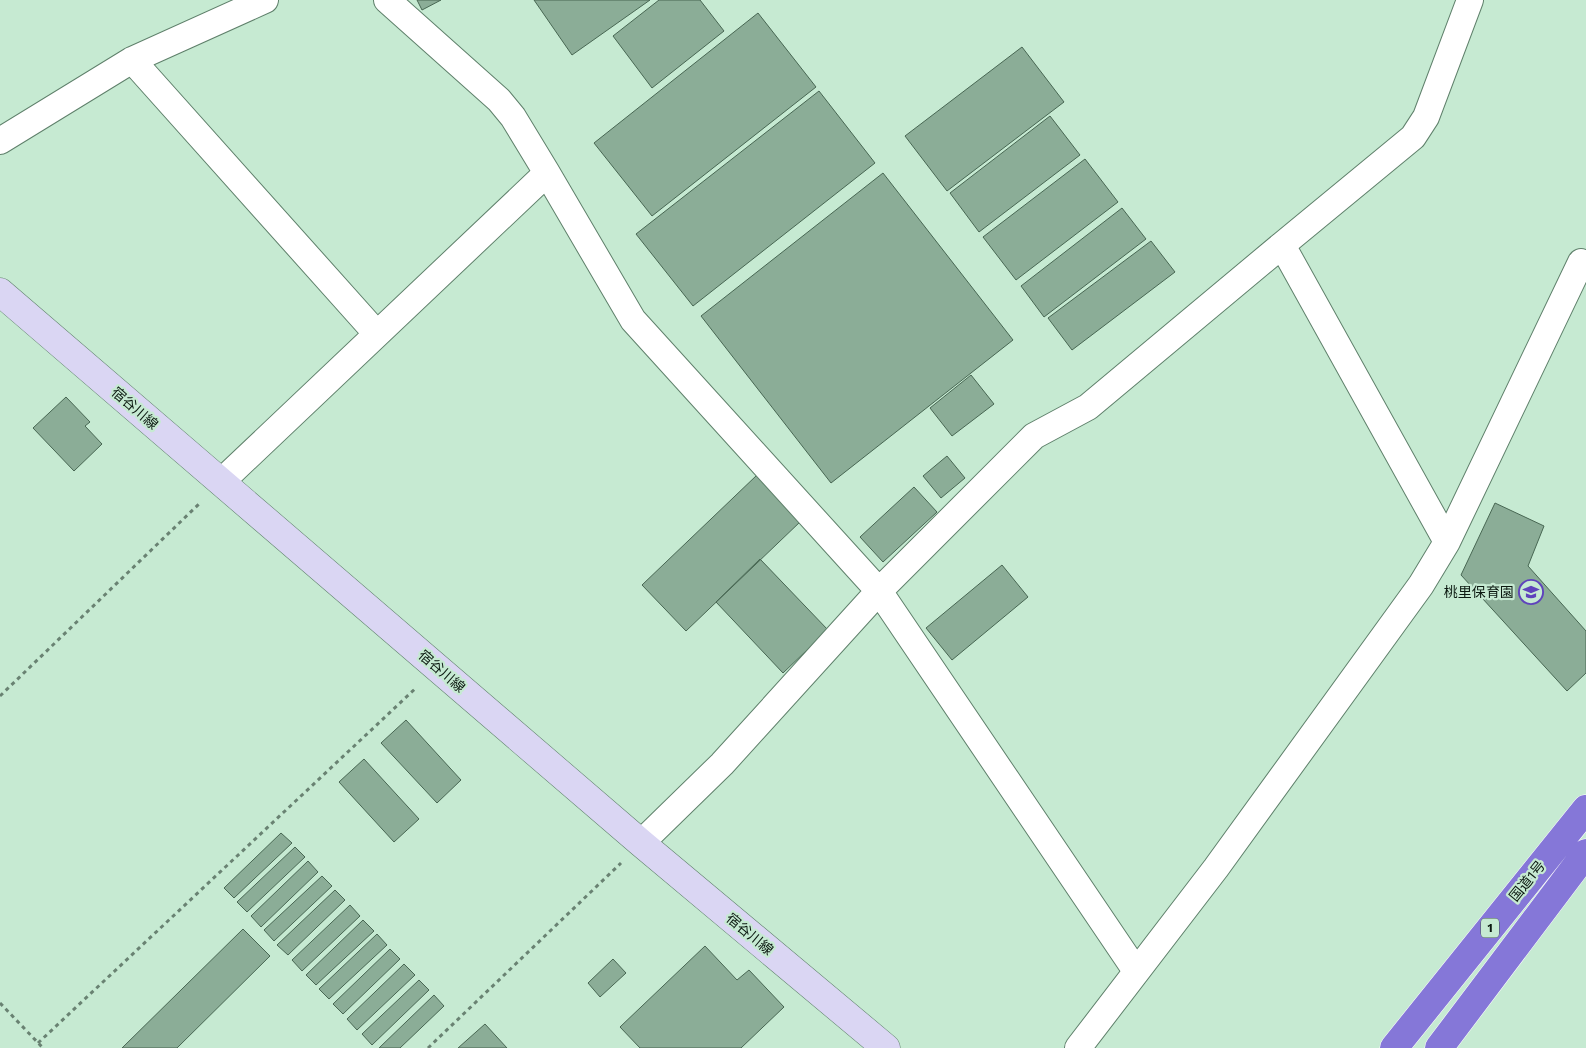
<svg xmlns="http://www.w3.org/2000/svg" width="1586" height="1048" font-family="'Work Sans','Noto Sans JP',sans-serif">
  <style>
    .building { fill: #8bad97; stroke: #486753 }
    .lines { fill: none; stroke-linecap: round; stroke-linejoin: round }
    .street-casing { stroke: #5f806b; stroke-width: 28 }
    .secondary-casing { stroke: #5f806b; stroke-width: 29 }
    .highway-casing { stroke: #fff; stroke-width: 29 }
    .path { stroke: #698272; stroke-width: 3; stroke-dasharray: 4 4; stroke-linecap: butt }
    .street { stroke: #fff; stroke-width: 26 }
    .secondary { stroke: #dad6f3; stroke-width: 28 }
    .highway { stroke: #8577d8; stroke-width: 28 }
    .labels { text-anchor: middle; stroke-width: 4.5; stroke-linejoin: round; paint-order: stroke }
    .shield { fill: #c6ead2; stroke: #44584b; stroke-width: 1 }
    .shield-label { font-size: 12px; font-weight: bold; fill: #0c1911 }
    .street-label { font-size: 14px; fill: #0c1911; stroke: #c6ead2 }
    .poi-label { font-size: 14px; fill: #0c1911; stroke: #c6ead2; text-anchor: end }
  </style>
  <rect width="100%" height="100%" fill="#c6ead2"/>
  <path class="building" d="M417,0h24l-19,10z
    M534,0h116l-78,55z
    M659,0h41l24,31 -72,57 -39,-52z
    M758,13l58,74 -164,129 -58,-73z
    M1022,47l42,55 -117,89 -42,-55z
    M819,91l56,72 -182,143 -57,-72z
    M1050,116l30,39 -101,77 -29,-39z
    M1085,159l33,43 -102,78 -33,-43z
    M883,173l130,167 -182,143 -130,-167z
    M1122,208l24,31 -102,78 -23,-31z
    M1151,241l24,31 -103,78 -24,-32z
    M971,375l23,29 -42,32 -22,-28z
    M66,397l24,25 -5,4 17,18 -28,27 -41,-43z
    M947,456l18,22 -24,20 -18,-22z
    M757,475l44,46 -115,110 -44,-46z
    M914,487l23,25 -54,50 -23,-25z
    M1495,503l49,23 -16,40 58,65v42l-19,18 -106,-116z
    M760,559l68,71 -45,43 -67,-71z
    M1002,565l26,32 -76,63 -26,-32z
    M406,720l55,60 -24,23 -56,-60z
    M364,759l55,60 -25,23 -55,-60z
    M281,833l11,10 -58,55 -10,-10z
    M295,847l10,10 -58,55 -10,-10z
    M308,861l10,11 -57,55 -10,-11z
    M322,876l10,10 -58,55 -10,-11z
    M335,890l10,10 -57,55 -11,-10z
    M350,905l10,11 -58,55 -10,-11z
    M363,920l11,11 -58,54 -10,-10z
    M243,929l27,27 -93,92h-55z
    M377,934l10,11 -58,54 -10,-10z
    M705,946l32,34 12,-10 35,37 -43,41h-101l-20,-21z
    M390,949l10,10 -57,55 -10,-10z
    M613,959l13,14 -26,24 -12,-14z
    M404,964l11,11 -58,55 -10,-11z
    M419,980l10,10 -57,55 -10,-11z
    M434,995l10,11 -44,42h-21z
    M485,1024l22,24h-49z"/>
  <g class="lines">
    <defs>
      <path id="street" d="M387,0l112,100 14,17 34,56
        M132,60l245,274
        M0,141l132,-81 133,-60
        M1282,245l131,-108 13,-20 44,-117
        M221,482l326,-309 86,147 246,271 257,380
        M641,843l81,-79 157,-173 155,-155 54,-29 194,-162 165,297 134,-280 5,2
        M1078,1048l138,-180 205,-283 26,-43"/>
      <path id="secondary" d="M0,292l641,551 245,205"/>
      <path id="highway" d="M1394,1048l192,-239
        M1439,1048l147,-195"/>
    </defs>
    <use href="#street" class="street-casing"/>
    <use href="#secondary" class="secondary-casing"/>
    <use href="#highway" class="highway-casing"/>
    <path class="path" d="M0,696l201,-194
      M0,1003l43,45
      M38,1043l379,-356
      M428,1048l193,-185"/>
    <use href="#street" class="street"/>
    <use href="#secondary" class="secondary"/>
    <use href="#highway" class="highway"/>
  </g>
  <defs>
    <symbol id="school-ring" viewBox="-11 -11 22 22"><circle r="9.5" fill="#c6ead2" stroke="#5f43bc" stroke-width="1.5"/><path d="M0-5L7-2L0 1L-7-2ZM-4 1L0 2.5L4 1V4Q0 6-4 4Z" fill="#5f43bc"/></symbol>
  </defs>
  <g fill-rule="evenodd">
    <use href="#school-ring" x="1517" y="578" width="28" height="28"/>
  </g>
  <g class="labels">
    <rect class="shield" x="1481" y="918.5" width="18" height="19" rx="4"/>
    <g class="shield-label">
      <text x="1490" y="932">1</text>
    </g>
    <g class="street-label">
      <text transform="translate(135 408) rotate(41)" y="5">宿谷川線</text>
      <text transform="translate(442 671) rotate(41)" y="5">宿谷川線</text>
      <text transform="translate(1527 881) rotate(-51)" y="5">国道1号</text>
      <text transform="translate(750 934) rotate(40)" y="5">宿谷川線</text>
    </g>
    <g class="poi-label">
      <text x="1514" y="597">桃里保育園</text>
    </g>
  </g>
</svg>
